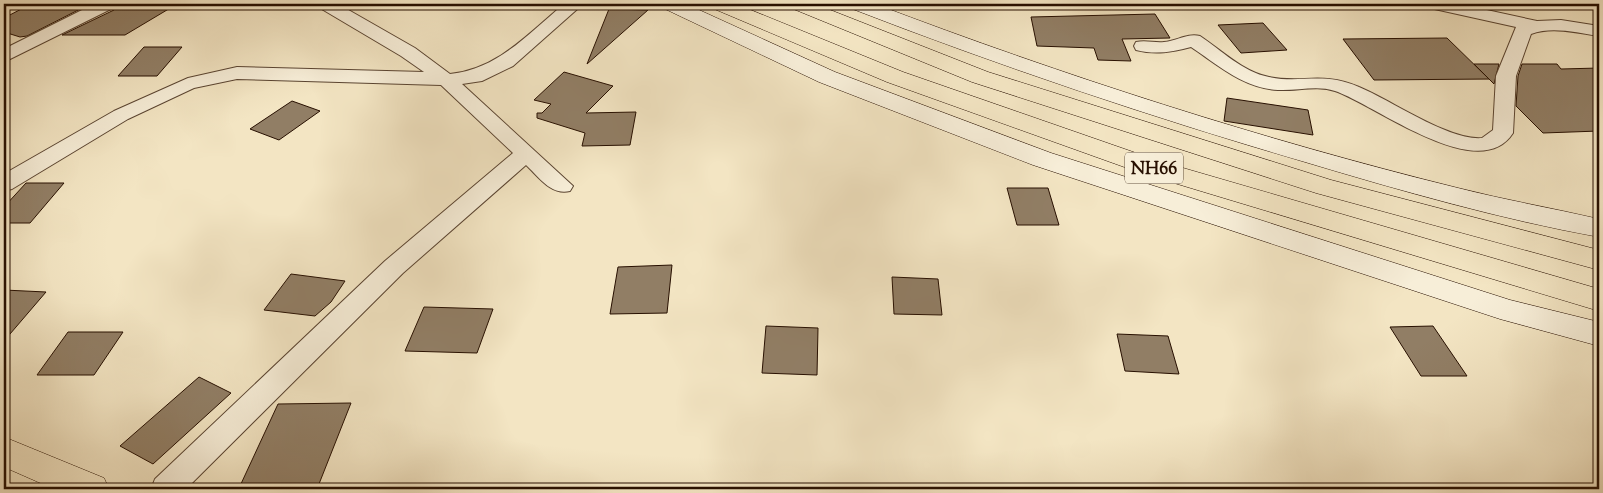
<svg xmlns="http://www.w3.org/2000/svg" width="1603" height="493" font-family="'Sorts Mill Goudy',serif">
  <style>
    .building { fill: #917e65; stroke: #270f00 }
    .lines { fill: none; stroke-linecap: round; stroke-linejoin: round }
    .street-casing { stroke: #5a4431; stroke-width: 2 }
    .secondary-casing { stroke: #270f00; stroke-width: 1 }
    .primary-casing { stroke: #270f00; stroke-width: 1 }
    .highway-casing { stroke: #270f00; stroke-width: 1 }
    .street { fill: #f7eed8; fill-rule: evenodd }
    .secondary { fill: #f7eed8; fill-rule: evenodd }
    .primary { fill: #f3e5c3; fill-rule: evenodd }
    .highway { fill: #f3e5c3; fill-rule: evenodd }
    .labels { text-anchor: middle; stroke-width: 4; stroke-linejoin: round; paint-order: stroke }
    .shield { fill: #f7eed8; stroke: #655241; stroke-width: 1 }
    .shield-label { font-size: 18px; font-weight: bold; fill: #270f00 }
  </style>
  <rect width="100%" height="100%" fill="#f3e5c3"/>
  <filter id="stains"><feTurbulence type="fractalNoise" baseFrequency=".004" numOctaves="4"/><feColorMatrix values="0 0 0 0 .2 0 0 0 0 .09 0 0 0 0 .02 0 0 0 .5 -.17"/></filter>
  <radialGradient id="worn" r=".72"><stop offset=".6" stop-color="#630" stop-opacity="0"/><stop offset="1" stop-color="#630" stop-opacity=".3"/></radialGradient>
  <path class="building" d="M31,4h59l-63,32 -7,1 -16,-5v-14z
    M118,4h59l-52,31h-63l52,-25z
    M609,9l39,1 -61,54z
    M1155,14l15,24 -48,1 9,22 -33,-1 -4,-12 -57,-2 -6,-29z
    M1263,23l24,27 -46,3 -23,-28z
    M1447,38l42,41 -115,1 -31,-41z
    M144,47h38l-25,29h-39z
    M1474,64h25l-5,20z
    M1522,64h35l4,5 38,-1v63l-56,2 -27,-27 2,-30z
    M564,72l49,14 -27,27 50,-1 -6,33 -48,1 3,-13 -48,-15v-5h5l9,-9 -17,-4z
    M1227,98l81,12 5,25 -89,-14z
    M292,101l28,10 -41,29 -29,-11z
    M26,183h38l-34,40h-26v-16z
    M1007,188h41l11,37h-42z
    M672,265l-5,48 -57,1 8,-47z
    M291,274l54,7 -14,21 -16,14 -51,-6z
    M892,277l46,2 4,36 -48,-1z
    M4,290l42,2 -42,49z
    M424,307l69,2 -16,44 -72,-2z
    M766,326l52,2 -1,47 -55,-2z
    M1433,326l34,50h-46l-31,-49z
    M68,332h55l-29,43h-57z
    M1117,334l51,2 11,38 -54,-3z
    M199,377l32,16 -78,71 -33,-18z
    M351,403l-34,86h-37l4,-4 -44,1 38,-82z"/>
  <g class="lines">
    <defs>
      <path id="street" d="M94,4h22l-3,4 -109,54v-13z
        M317,4h21l77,44 35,26c48,-5 78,-40 114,-70h19l-70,62 -31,15 -20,3 111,102 -3,5c-19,5 -32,-15 -44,-26l-123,108 -217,216h-35l4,-10 230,-218 128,-108 -72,-68 -204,-6 -43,9 -66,31 -116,70 -8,2v-17l110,-63 74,-33 49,-11 187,5 -23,-16 -81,-48z
        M1427,4h32l78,17 24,-1 38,6v10c-22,-3 -46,-10 -68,-2l-15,42 -3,57c-34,53 -137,-28 -178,-42 -18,-6 -38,0 -57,-1 -35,-2 -60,-25 -87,-43 -19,5 -35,8 -55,3l-2,-4 2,-4c10,-2 19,1 28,0 13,-1 23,-9 36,-6 21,14 43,36 69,41 32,7 54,-6 90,10 32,13 90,54 123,51l11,-8 3,-54 20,-49 -86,-19z"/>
      <path id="secondary" d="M660,4h26l149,68 216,81 459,147 89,22v24l-99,-27 -467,-154 -214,-83 -156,-74z
        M847,4h28c190,72 385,135 583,184 47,12 94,20 141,31v18c-99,-18 -197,-46 -294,-75 -154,-45 -305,-96 -455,-154z"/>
      <path id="primary" d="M4,437l100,41 5,11h-55l-50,-22z"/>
      <path id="highway" d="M709,4h27l167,68 256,89 440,128v22l-458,-138 -254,-91 -175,-74z
        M788,4h27l173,68 343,108 268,70v20l-283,-77 -344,-111 -181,-74z"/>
    </defs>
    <use href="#street" class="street-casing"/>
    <use href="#secondary" class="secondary-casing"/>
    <use href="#primary" class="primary-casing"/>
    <use href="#highway" class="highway-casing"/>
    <use href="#street" class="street"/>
    <use href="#secondary" class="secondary"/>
    <use href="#primary" class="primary"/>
    <use href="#highway" class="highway"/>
  </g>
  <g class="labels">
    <rect class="shield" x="1125" y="152.5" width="58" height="31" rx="4"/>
    <g class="shield-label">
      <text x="1154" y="174">NH66</text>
    </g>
  </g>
  <rect width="1603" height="493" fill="none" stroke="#f3e5c3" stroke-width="20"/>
  <rect x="5" y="5" width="1593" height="483" fill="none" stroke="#270f00" stroke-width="2.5"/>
  <rect x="10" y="10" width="1583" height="473" fill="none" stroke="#270f00"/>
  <rect width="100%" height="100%" filter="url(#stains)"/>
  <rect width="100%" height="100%" fill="url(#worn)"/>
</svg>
